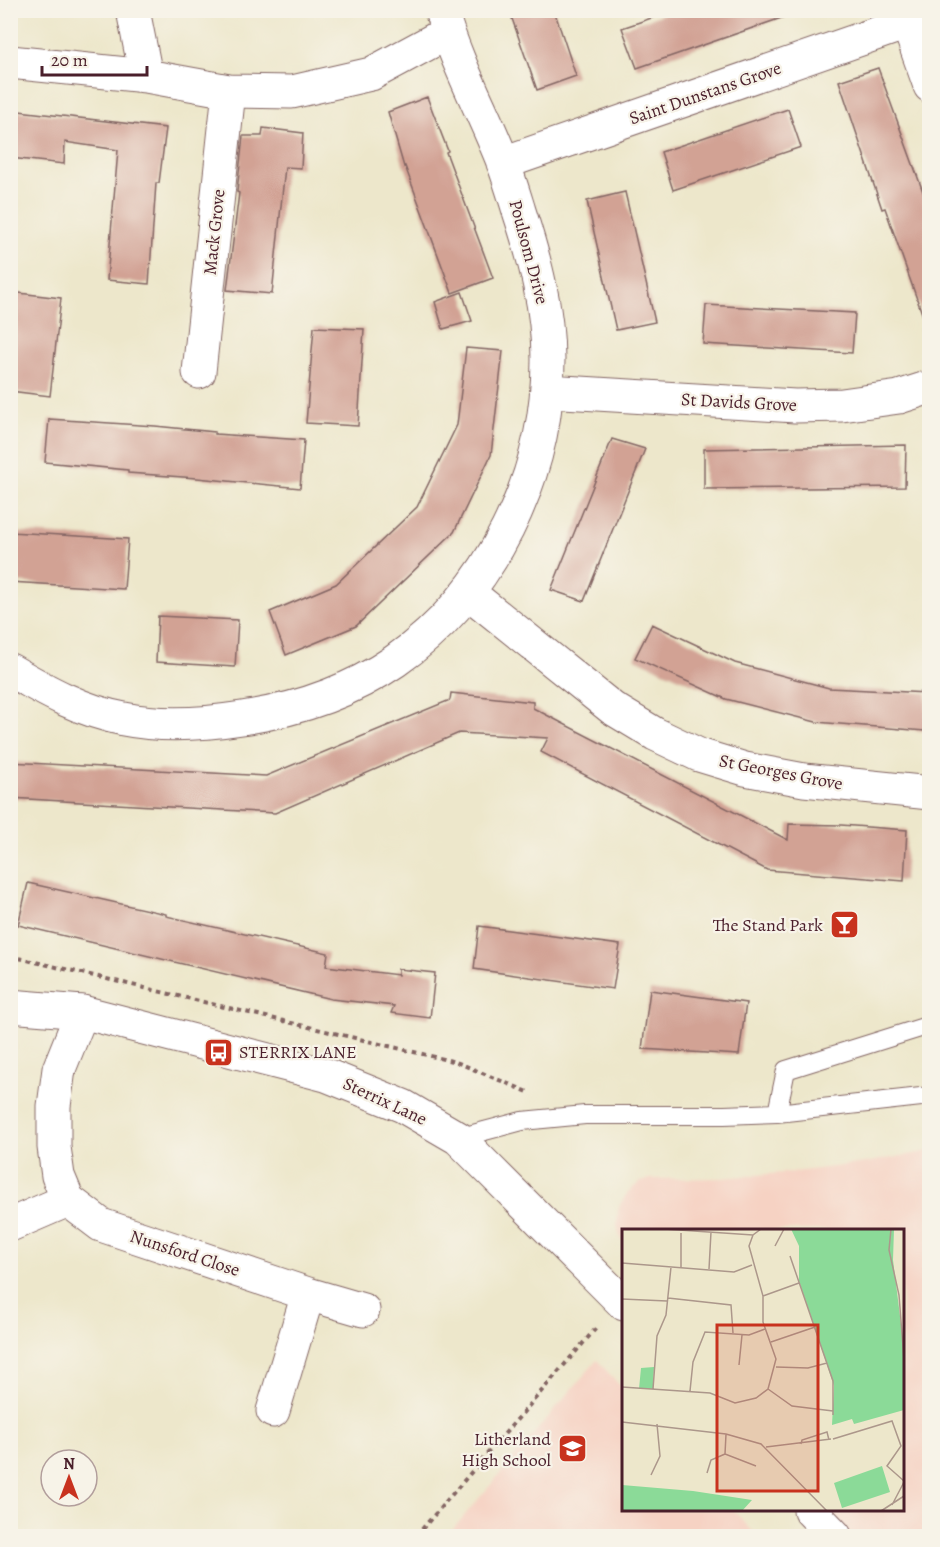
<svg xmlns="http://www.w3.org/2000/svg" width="940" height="1547" font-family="Alegreya,serif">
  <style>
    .built { fill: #f6d2c3 }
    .building { fill: #d2a294 }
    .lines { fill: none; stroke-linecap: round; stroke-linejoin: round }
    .lane-casing { stroke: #836563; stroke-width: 20 }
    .street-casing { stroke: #836563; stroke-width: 35 }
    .secondary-casing { stroke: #836563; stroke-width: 35 }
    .path { stroke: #836563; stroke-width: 4; stroke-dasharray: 4.5 4.5; stroke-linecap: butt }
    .lane { stroke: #fff; stroke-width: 18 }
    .street { stroke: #fff; stroke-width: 33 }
    .secondary { stroke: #fff; stroke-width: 33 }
    .labels { text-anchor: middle; stroke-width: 4.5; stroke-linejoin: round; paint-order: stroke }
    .street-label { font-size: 18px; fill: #4a1f2b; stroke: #f7f3e8 }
    .poi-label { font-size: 18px; fill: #4a1f2b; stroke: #f7f3e8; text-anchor: end }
    .inset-road { fill: none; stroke: #ac978b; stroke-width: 1.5 }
    .view { fill: #c8321e; fill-opacity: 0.15; stroke: #c8321e; stroke-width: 3 }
    .inset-edge { fill: none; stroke: #4a1f2b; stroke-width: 3 }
  </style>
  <rect width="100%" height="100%" fill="#f7f3e8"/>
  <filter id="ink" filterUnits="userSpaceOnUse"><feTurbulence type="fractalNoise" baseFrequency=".0167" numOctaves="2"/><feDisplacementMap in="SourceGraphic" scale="12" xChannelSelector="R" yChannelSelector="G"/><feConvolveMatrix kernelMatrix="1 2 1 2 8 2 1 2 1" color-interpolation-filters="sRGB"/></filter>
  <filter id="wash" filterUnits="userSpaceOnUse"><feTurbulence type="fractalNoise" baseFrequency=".008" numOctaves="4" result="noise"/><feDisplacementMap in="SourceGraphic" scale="24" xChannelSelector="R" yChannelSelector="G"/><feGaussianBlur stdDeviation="1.35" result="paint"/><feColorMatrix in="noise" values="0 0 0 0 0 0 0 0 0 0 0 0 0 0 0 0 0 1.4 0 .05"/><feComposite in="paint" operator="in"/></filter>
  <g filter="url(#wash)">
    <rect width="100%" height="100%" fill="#ede7cb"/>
    <path class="built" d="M929,1151v385h-84l-26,-26h83v-280h-278l-1,12 -4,-8 -2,-9 1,-15 3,-7 7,-11 11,-9 10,-4 73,-1 72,-6 71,-9z
      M597,1360l26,29 1,121h109l24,26h-310z"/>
    <g id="blocks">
      <path class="building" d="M509,10h45l22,66 -39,14z
        M675,10h114l1,5 -153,53 -15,-40z
        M878,68l52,143v111h-5l-40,-114 -3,1 -43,-128z
        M427,97l21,54 -2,1 47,126 -41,15 -47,-127 -1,1 -16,-55z
        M788,109l13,38 -128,43 -12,-38z
        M10,110l156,18 -7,55h-3l-7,101 -42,-4 11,-130 -53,-8 -1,22 -54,-6z
        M263,128l40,5 -2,35 -16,-1 -13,127 -45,-4 12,-97 -2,-1 6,-56h19z
        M625,192l30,130 -39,8 -29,-129z
        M10,292l51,6 -11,98 -40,-5z
        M462,292l10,29 -29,8 -8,-27z
        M706,305l149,8 -3,40 -149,-9z
        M314,327l50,2 -6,97 -52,-3z
        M466,348l37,3 -12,104 -37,77 -98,94 -70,29 -16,-43 66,-28 81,-77 40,-82z
        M49,419l106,7 60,6v2l89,6 -4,48 -103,-10 -69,-5v-3l-83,-8z
        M612,439l33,10 -61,152 -33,-11z
        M906,445l-1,42 -201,2v-40z
        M10,532l118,7 -4,50 -114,-7z
        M158,616l80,4 -3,47 -79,-5z
        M652,624l83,39 94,25 98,5 -2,38 -109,-9 -90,-23 -91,-41z
        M451,693l82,9v6l255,132 1,-16 52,1 66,5 -3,51 -137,-11 -226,-118 7,-14 -89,-5 -184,80 -265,-15v-36l256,14 184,-76z
        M28,883l138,31v2l162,37 -2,13 72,9v-6l37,4 -5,45 -39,-5 3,-7 -63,-7 -313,-74z
        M479,926l141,19 -7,44 -139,-20z
        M650,990l96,13 -7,52 -97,-6z"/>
    </g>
  </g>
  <g filter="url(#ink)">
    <use href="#blocks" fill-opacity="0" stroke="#836563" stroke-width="1.5"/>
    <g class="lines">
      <defs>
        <path id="lane" d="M777,1113l9,-43 144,-45
          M458,1138l64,-17 63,-6h139l53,-2 153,-17"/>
        <path id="street" d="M133,10l13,66
          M903,10l27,76
          M10,62l136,14 83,15 63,1 79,-18 76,-41
          M503,163l404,-140
          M199,372l30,-281
          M547,391l248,15 47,-1 57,-8 31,-10
          M469,593l143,115 43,26 44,21 46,14 59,11 126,13
          M10,670c36,21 72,41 114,49 39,8 80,5 118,-1 53,-8 108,-26 153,-57 96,-67 153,-185 153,-301 0,-52 -13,-100 -29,-149 -5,-16 -10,-33 -16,-49 -20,-51 -47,-99 -62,-152
          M82,1012l-23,57 -5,37v41l4,29 10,24 33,25 207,69 55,16
          M10,1225l58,-25
          M273,1411l35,-117"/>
        <path id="secondary" d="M10,1006l72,6 244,63 77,31 55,32 166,166
          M810,1510l25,26"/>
      </defs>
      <use href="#lane" class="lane-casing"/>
      <use href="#street" class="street-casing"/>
      <use href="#secondary" class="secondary-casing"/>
      <path class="path" d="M10,956l446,106 72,30
        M416,1536l182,-210"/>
      <use href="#lane" class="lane"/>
      <use href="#street" class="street"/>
      <use href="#secondary" class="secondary"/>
    </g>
  </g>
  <defs>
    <symbol id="bar-square" viewBox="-11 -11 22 22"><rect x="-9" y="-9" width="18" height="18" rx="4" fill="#c8321e" stroke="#f7f3e8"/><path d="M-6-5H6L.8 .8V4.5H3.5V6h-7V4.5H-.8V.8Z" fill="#fff"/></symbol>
    <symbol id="bus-square" viewBox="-11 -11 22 22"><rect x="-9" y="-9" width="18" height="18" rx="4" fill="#c8321e" stroke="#f7f3e8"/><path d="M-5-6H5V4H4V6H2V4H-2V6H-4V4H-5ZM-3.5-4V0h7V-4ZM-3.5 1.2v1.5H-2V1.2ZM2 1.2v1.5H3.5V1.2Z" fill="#fff"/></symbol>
    <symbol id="school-square" viewBox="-11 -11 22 22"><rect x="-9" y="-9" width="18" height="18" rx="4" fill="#c8321e" stroke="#f7f3e8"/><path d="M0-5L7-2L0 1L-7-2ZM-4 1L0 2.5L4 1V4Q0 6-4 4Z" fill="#fff"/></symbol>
  </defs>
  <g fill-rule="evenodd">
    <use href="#bar-square" x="828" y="908" width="33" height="33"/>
    <use href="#bus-square" x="202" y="1036" width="33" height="33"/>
    <use href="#school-square" x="556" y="1432" width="33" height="33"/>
  </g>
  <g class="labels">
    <g class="street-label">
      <text transform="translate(705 93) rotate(-19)" y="6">Saint Dunstans Grove</text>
      <text transform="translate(214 232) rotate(-84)" y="6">Mack Grove</text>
      <text transform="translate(529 252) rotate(75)" y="6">Poulsom Drive</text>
      <text transform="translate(739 402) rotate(3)" y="6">St Davids Grove</text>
      <text transform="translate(781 772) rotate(11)" y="6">St Georges Grove</text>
      <text transform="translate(385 1101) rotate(25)" y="6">Sterrix Lane</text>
      <text transform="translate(185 1253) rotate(18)" y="6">Nunsford Close</text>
    </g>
    <g class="poi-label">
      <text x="823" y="931">The Stand Park</text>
      <text x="239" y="1058" text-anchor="start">STERRIX LANE</text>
      <text x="551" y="1445">Litherland<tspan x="551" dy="21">High School</tspan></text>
    </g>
  </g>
  <g transform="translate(622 1229)">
    <rect width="282" height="282" fill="#ede7cb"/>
    <path d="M169,0h103l-1,31 11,88v62l-50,14 -2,-5 -20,6 2,-39 -35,-105v-35zM32,138l-1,22h-14l2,-21zM260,237l8,26 -48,16 -8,-25zM0,256l71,6 59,9 -10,11h-120z" fill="#8bda98"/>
    <path class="inset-road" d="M42,0l89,6M269,0l-2,21 10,45 5,65M153,17l9,-17M168,27l43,125v34M0,34l112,9 18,-7M59,38v-34M87,40l2,-37M141,67l36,-13M46,69l63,7 2,28M0,70l45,2M149,113l44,-15M117,136l3,-30M154,138l32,1 19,-5M0,158l88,6 25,10 21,-5 12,-9 8,-30 -13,-37v-26l-14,-50 4,-11 8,-6M31,160l4,-53 9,-21 5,-48M146,160l24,17 41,5M68,162l3,-29 12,-30 44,3 16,-6M0,193l104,12 35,10 66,67M104,205l-1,20 31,12M211,210l59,-18 9,25 -14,20 17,15M179,215l1,-4 25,-8 2,8M144,218l65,-8M85,244l4,-13 14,-6M29,246l9,-19 -3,-32M270,276l12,-23M259,282l23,-15"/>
    <path class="view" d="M95,96h101v166h-101z"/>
    <rect width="282" height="282" class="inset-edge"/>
  </g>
  <rect width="940" height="1547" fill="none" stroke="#f7f3e8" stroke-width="36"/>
  <g transform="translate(69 1478)"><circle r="28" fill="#f7f3e8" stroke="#b29e9c" stroke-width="1.5"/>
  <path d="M0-4.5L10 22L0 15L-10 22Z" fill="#c8321e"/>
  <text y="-9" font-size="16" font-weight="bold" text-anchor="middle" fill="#4a1f2b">N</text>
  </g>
  <path d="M42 66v9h105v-9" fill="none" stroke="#4a1f2b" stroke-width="3"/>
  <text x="51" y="66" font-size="18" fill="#4a1f2b" stroke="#f7f3e8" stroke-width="4.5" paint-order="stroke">20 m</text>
</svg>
